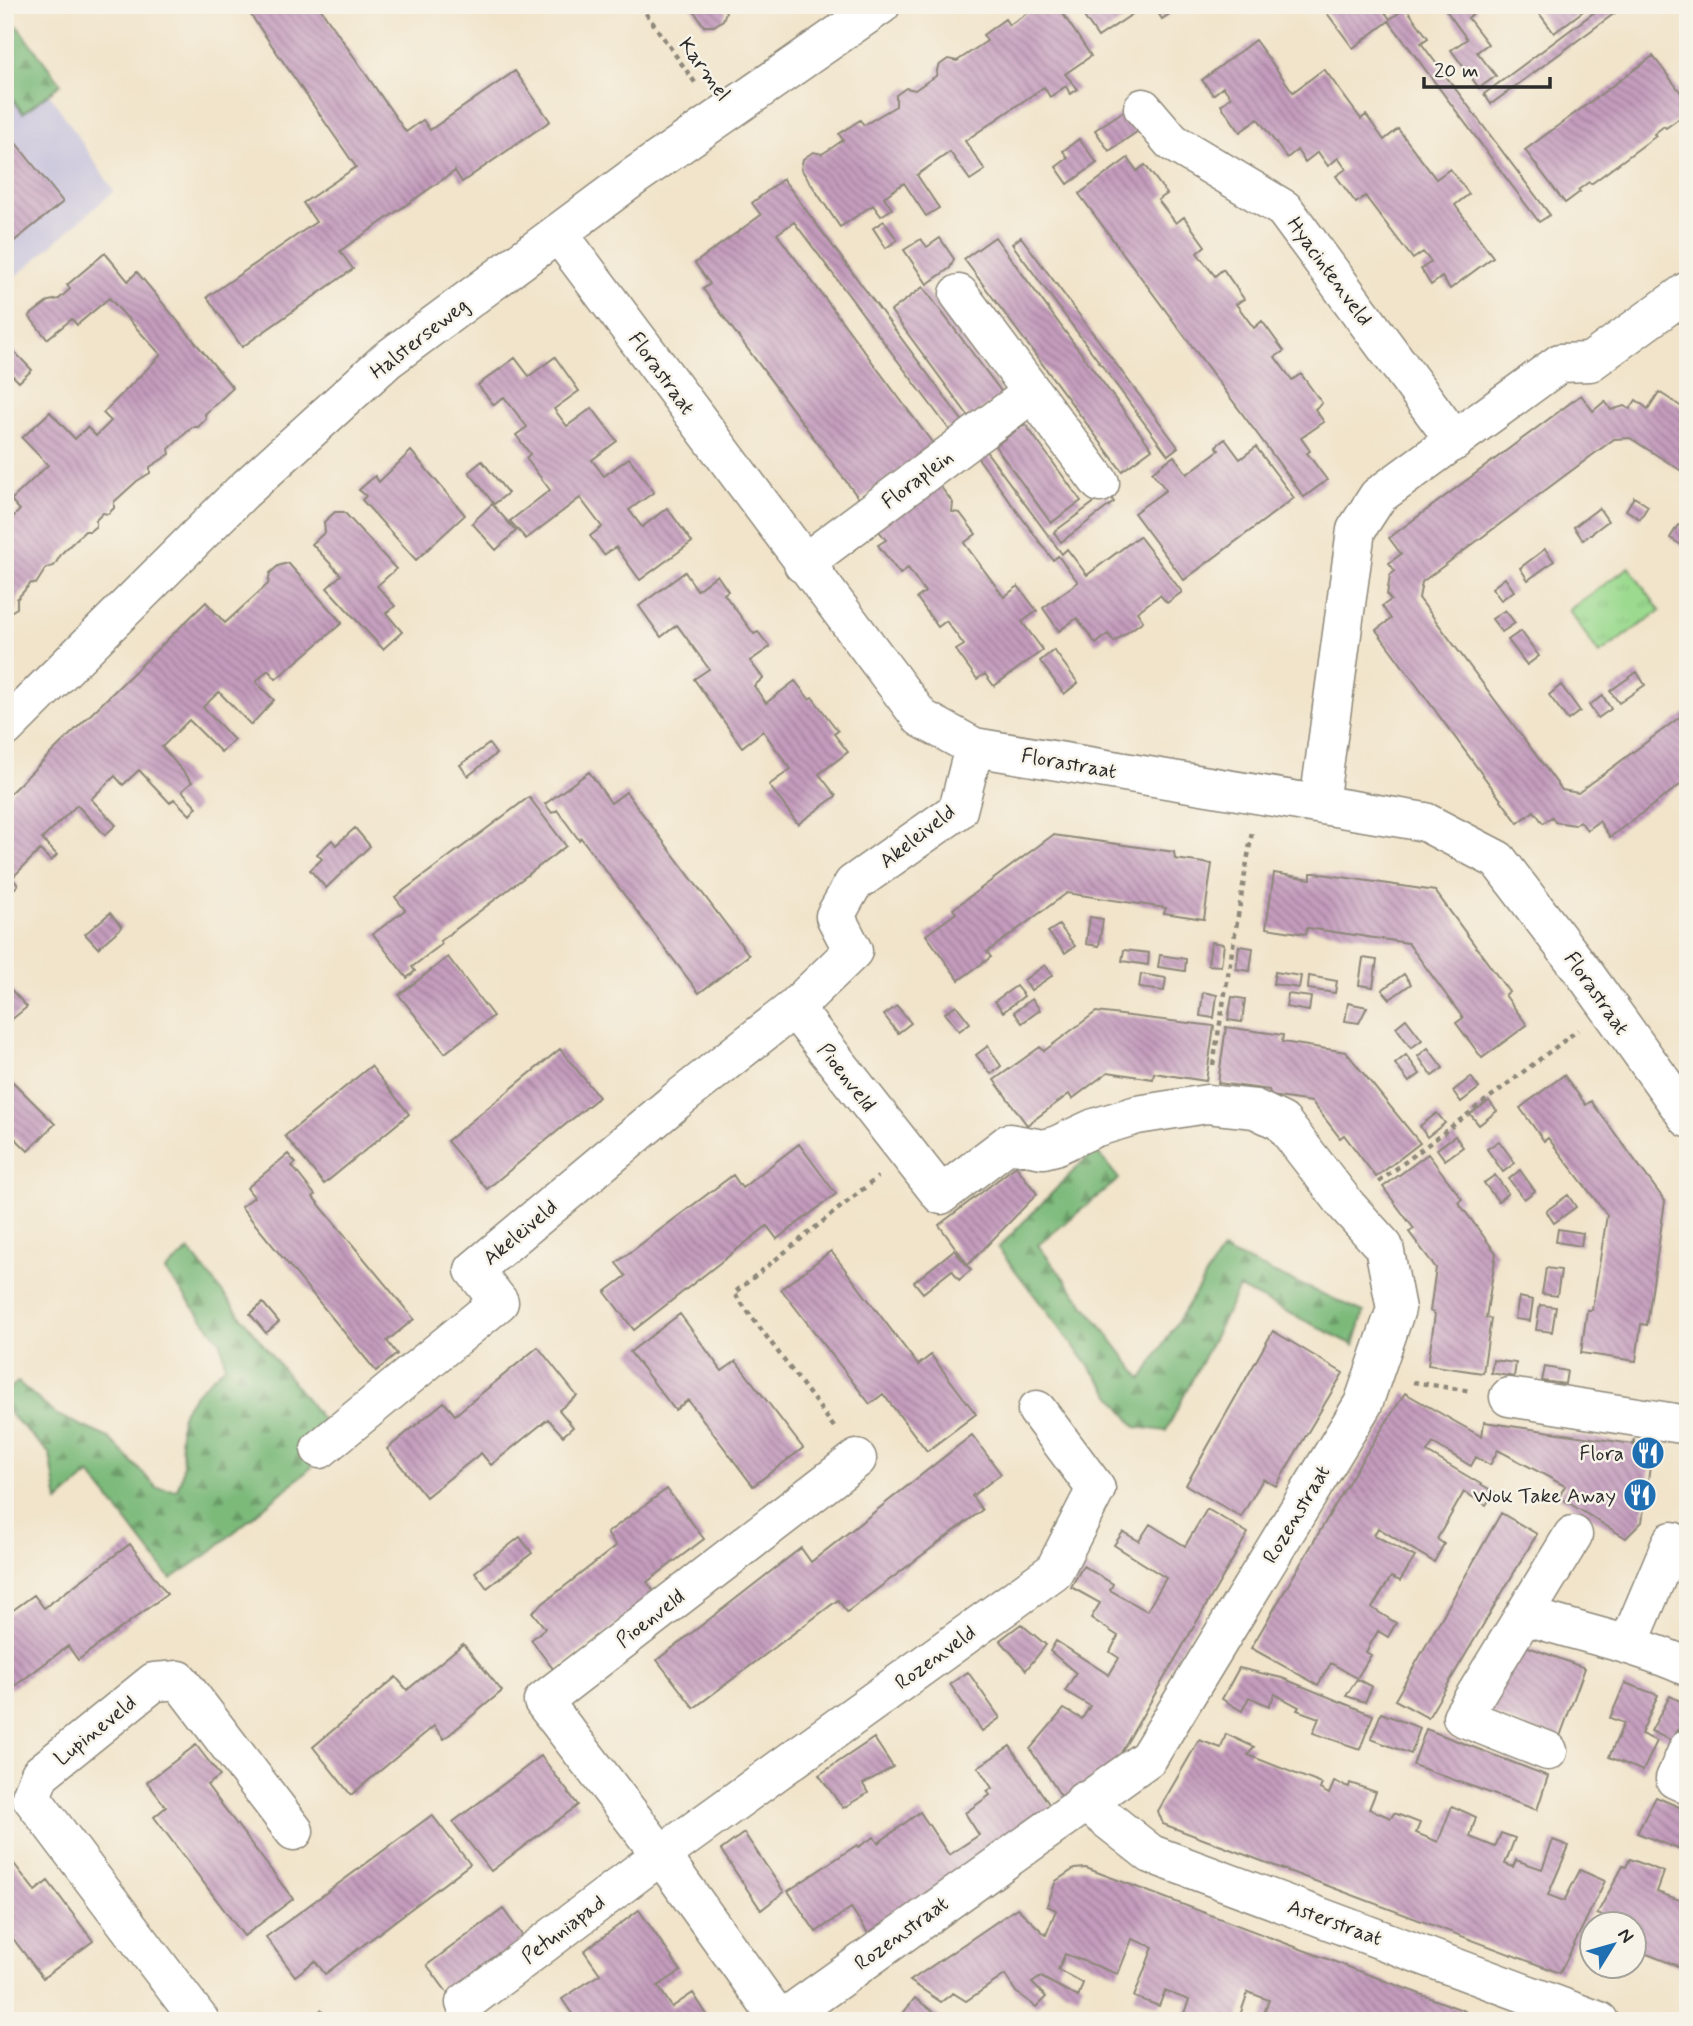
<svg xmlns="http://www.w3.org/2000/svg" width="1693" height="2026" font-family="Mynerve,sans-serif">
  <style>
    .industrial { fill: #c4c0db }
    .grass { fill: url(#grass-tufts); stroke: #63825d; stroke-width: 2 }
    .forest { fill: url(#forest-firs); stroke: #547252; stroke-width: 2 }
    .building { fill: url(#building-back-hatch) }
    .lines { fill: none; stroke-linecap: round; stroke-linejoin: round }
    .minor-casing { stroke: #8e887a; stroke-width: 41 }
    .path { stroke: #8e887a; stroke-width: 4.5; stroke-dasharray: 5 5; stroke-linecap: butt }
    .minor { stroke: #fff; stroke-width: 38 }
    .labels { text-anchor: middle; stroke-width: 5; stroke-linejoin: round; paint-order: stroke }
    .street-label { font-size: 21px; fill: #2b2b2b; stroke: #f7f3e8 }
    .poi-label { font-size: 21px; fill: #2b2b2b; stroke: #f7f3e8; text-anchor: end }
  </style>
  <defs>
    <pattern id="grass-tufts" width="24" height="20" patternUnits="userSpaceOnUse" patternTransform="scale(1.75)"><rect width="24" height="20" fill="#9bda8f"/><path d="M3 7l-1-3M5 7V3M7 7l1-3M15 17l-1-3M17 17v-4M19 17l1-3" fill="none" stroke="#86bb7c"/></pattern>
    <pattern id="forest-firs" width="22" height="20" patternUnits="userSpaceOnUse" patternTransform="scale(1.75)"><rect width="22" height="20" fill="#7cba7a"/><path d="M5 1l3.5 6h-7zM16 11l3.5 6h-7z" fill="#669764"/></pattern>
    <pattern id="building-back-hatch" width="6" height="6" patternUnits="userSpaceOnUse" patternTransform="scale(1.75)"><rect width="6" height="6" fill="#c49cbd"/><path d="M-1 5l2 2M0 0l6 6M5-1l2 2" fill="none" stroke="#9f7f9a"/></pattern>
  </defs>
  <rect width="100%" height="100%" fill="#f7f3e8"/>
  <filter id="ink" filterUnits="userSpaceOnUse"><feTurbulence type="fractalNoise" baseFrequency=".0143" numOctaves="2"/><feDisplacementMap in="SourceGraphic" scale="14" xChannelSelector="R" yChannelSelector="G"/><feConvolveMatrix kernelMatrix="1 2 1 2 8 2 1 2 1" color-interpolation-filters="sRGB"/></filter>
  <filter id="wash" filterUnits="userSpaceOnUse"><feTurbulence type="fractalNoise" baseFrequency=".00686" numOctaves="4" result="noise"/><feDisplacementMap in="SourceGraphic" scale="28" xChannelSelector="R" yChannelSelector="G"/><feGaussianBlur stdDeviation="1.57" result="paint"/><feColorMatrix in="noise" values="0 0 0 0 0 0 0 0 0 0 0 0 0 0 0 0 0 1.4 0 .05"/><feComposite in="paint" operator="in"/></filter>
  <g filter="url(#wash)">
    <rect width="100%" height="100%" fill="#f1e4ca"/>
    <path class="industrial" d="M5,27l109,164 -109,95z"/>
    <path class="grass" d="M1629,567l31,44 -61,43 -30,-44z"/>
    <path class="forest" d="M5,10l56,74 -38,29 -18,-25z
      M1095,1149l24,30 -81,66 104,134 80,-129 142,62 -10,33 -115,-57 -73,143 -30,-4 -138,-179z
      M189,1250l136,173 -11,9 -2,35 -104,87 -37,25 -81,-105 -32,28 -8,-48 -45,-45v-17l13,-10 37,32 54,24 48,50 20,2c12,-32 2,-35 3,-64 1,-25 29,-44 45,-60l-4,-24 -56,-71z"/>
    <g id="blocks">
      <path class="building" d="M244,5h74l88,127 17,-12 7,10 85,-59 35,50 -88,61 -7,-11 -115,80 13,18 -111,78 -35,-50 109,-75 -13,-19 53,-36z
        M690,5h37l-4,3 3,4 -3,8 -9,6h-10z
        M1030,5h27l34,51 -26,18 13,15 -8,5 -4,-8 -16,11 -6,-10 -79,54 20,29 -15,10 -20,-28 -33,23 22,33 -13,8 -22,-33 -20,14 8,12 -11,7 -8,-11 -33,22 -39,-58 2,-10 10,-7 9,2 11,-7 10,-7 -4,-6 21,-14 4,5 32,-19v-11l10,-7 9,2 10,-7 11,-7 2,-10 10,-7 9,2 30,-20 -4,-6 22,-16 4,6 20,-13z
        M1076,5h70l-48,32z
        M1153,5h30l-21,14z
        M1321,5h58l11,14 16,-11 22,30 -7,5 129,172 -11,7 -150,-201 -36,27z
        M1442,5h32l4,5 -10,8 20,26 -11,8 19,24 -17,12 -28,-38 16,-11z
        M1533,5h58l-37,28z
        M1604,5h12l3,5 -128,94 -7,-10z
        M1255,40l38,52 31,-23 37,50 5,-4 18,25 14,-11 38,50 14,-10 19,25 -14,11 38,52 -43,32 -8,-12 -11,8 -10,-16 10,-7 -8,-10 -10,7 -48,-63 -9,7 -20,-27 10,-7 -8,-11 -10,8 -10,-14 -13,10 -8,-12 -10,8 -29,-39 -18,13 -19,-27 10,-8 -8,-10 -10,8 -11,-15z
        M1653,56l35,46v10l-22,16 -2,-2 -10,8 2,2 -65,48 -2,-2 -11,8 2,2 -15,11 -40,-53z
        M1127,109l14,20 -32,22 -14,-21z
        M11,137l52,65 -50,40 -8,-11v-89z
        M1079,139l18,24 -29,21 -12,-17 12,-9 -5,-7z
        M1128,158l9,13 8,-6 22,29 -9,6 18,23 8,-6 21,29 -8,7 18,23 8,-7 21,30 -8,5 18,24 8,-7 22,30 -9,6 17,23 9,-6 21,29 -7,6 9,13 -23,16 9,13 -3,2 20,27 -23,17 -225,-303z
        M783,179l181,244 -13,9 -157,-210 -17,12 157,211 -74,55 -157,-211 7,-5 -15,-21 66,-48 -9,-12z
        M884,221l13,19 -11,8 -13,-20z
        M995,237l157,212 -30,22 -158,-212z
        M1021,237l157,210 -10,8 -156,-211z
        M940,238l14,21 -4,9 -23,16 -23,-34 17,-11 6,8z
        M105,253l23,28 9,-9 96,116 -28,26 1,5 -8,8h-6l-23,22 1,5 -20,13v6l-13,8 -23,21v6l-6,6 -5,-1 -7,7v6l-6,5h-5l-23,22 -8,13 -8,2 -10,16 -5,-1 -14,16v9l-12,7v-90l15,-15 -9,-10 37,-35 -26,-27 28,-26 25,27 12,-12 9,9 15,-15 -8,-8 58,-58 -52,-57 -32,27 -5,-6 -25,20 -18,-23 20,-15 10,-2 11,-10 -3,-4z
        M923,287l80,107 -33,24 -79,-107z
        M5,342l27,28 -13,12 -14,-14z
        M555,357l24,34 -25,18 13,17 25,-18 25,33 -25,19 12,16 25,-18 25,34 -25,18 13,17 25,-19 25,34 -52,38 -24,-33 -12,8 -14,-19 12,-9 -22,-29 -54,41 -16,-18 40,-31 -24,-32 4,-4 -14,-19 11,-8 -23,-30 -10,8 -16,-20 37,-27 14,18z
        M1659,392l29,19v64l-58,-37 -16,1 -192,143 -3,16 143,192 16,3 110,-82v68l-78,58 -11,-16 -12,9 -7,-9 -5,4 -20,-3 -3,-5 -9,6 -9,-12 -16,12 -142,-193 15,-11 -9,-13 9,-6 -4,-5 3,-20 5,-4 -6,-8 12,-9 -12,-16 192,-143 12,16 12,-10 6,9 13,-4 6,3 6,-9 12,9z
        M1025,424l56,77 -30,22 -56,-77z
        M1225,439l15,20 16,-12 38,51 -110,82 -50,-67 32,-23 -14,-18 22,-16 13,18 32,-24 -3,-4z
        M983,447l79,107 5,-5 20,26 52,-39 43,56 -15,11 -7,-8 -23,17 6,9 -29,21 -6,-8 -12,10 -19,-26 -18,13 -16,-23 35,-26 -20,-26 -5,4 -78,-106z
        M411,451l54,64 -49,45 -54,-60 4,-4 -7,-6 16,-14 4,6z
        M482,461l26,32 -14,11 -25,-32z
        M937,482l16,21 -1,9 8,1 16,21 -12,9 40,54 14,-11 19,25 -15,11 21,28 -49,36 -9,-12 -8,5 -21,-29 8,-5 -18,-24 -8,6 -21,-29 8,-6 -17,-24 -8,6 -22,-29 8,-5 -10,-13z
        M1107,493l7,9 -53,40 -7,-10z
        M1634,497l14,9 -8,13 -14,-9z
        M492,504l24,27 -20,19 -24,-27z
        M1599,508l9,13 -25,19 -9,-13z
        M335,512h9l52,57 -19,17 18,20 -9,7 16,19 -19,17 -56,-61 14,-13 -29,-31 13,-12 -1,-10z
        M1678,525l10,6v18l-18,-11z
        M1545,549l9,12 -26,19 -8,-12z
        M288,563l54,60 -66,56 -8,-9 -12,12 18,18 -23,25 -32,-33 -16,15 31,33 -13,12 -32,-32 -27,27 30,35 -10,9 15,16 -7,8 -16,-16 -4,4 -31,-33 -16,15 -8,-9 -24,23 25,26 -11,10 -28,-30 -35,34 15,16 -6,6 -11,-11 -28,28 6,7 -13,13v-100l201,-196 19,21 43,-39 2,-11 8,-7z
        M685,572l12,18 20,-15 11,16 -4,3 30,40 4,-2 12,15 -20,14 13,17 -9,8 12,17 29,-22 14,18 3,-2 26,34 -4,3 14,18 -29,22 17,22 -38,28 -29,-39 22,-16 -15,-20 -13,-18 -21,16 -48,-68 15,-10 -32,-44 -16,12 -22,-31z
        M1505,578l9,13 -13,9 -9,-12z
        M1505,610l10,13 -13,9 -10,-13z
        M1521,631l18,25 -12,9 -19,-25z
        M1054,650l24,33 -14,11 -24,-33z
        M1637,672l8,13 -26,18 -9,-12z
        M1561,685l19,26 -12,9 -19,-25z
        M1603,696l8,13 -13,9 -9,-13z
        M489,744l7,10 -28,22 -8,-11z
        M589,772l22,31 15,-11 123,163 -50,38 -118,-155 -2,2 -22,-30 -5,3 -7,-9z
        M529,797l37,49 -126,95 2,3 -30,23 3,4 -8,7 -34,-44 32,-24 -10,-13z
        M355,828l15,18 -44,42 -16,-18 12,-11 -5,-5 15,-14 4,5z
        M1053,835l121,17 1,7 37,5 -8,55 -40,-6 2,-5 -99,-15 -80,59 4,5 -32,23 -33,-45 30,-22 -3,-4z
        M1274,873l37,6v-6h4l120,18 74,101 -4,3 22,30 -45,33 -26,-35 7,-5 -55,-75 -101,-15 -1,6 -40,-6z
        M110,913l12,14 -24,21 -13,-14z
        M1090,917l13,2 -4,27 -13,-2z
        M1059,925l16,21 -10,7 -17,-21z
        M1211,942l13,2 -3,22 -13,-1z
        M1239,946l14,2 -3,23 -14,-2z
        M1124,950l25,3 -1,12 -26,-4z
        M1160,955l26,4 -1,12 -27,-4z
        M448,957l45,59 -48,37 -46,-58z
        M1363,958l14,2 -4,27 -14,-2z
        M1045,965l8,10 -22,15 -7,-10z
        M1275,972l26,4 -2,12 -26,-4z
        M1141,974l25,4 -2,13 -25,-3z
        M1404,974l7,10 -21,15 -8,-9z
        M1309,976l28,5 -2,12 -27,-4z
        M5,983l22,24 -22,18z
        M1016,986l8,10 -21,16 -8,-11z
        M1203,992l14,3 -3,23 -14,-2z
        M1288,994l23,3 -2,14 -23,-4z
        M1232,997l13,2 -3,23 -14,-2z
        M1032,999l8,11 -18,13 -8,-11z
        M1348,1003l19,4 -8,16 -14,-2z
        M956,1005l14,18 -11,8 -14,-18z
        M897,1006l14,17 -13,10 -14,-18z
        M1096,1012l118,14 -8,55 -52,-8 -1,6 -45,-7 -36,27 -3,-5 -42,31 -33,-45 46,-33 4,4z
        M1406,1019l16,21 -11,8 -15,-21z
        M1226,1027l57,8 -1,7 64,10 74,91 -44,34 -32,-42 -4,3 -28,-36 -41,-6 -2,-6 -51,-7z
        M988,1046l13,20 -10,8 -15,-19z
        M1428,1048l15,20 -11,8 -14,-20z
        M560,1049l39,48 -112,92 -40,-48z
        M1406,1055l14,19 -11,8 -14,-18z
        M371,1066l38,48 -85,70 -39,-48z
        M1564,1075l22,30 5,-4 74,100 -18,124 -6,-1 -5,37 -55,-8 6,-43h5l15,-95 -59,-77 -4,3 -24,-33z
        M1471,1077l8,11 -18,14 -8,-11z
        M13,1082l42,42 -27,27 -23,-23v-39z
        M1489,1101l8,10 -18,14 -9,-11z
        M1437,1113l8,10 -18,14 -7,-11z
        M1455,1136l8,11 -18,13 -8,-11z
        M1499,1141l16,22 -12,9 -16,-23z
        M799,1144l37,50 -59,45 -10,-13 -133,104 -29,-38 21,-16 -10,-13 117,-88 9,13z
        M288,1154l8,9 -4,3 23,29 -2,2 101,122 -27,22 10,13 -21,17 -135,-164 13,-10 -7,-9z
        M1428,1154l34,45 -4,3 38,51 -10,65 5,1 -8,54 -55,-8 7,-51 -5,-3 6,-43 -27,-36 5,-3 -31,-42z
        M1016,1166l21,28 -69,71 -29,-40z
        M1520,1170l15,21 -11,8 -15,-20z
        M1495,1175l13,18 -10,8 -14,-18z
        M1568,1195l8,12 -22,16 -8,-12z
        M1558,1229l25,4 -2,13 -25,-4z
        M954,1250l17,20 -12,10 -7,-10 -29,23 -9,-11z
        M831,1251l87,114 13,-10 45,59 -49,37 -44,-57 -13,10 -89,-115z
        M1546,1268l15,2 -4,26 -15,-2z
        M1519,1297l14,3 -3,21 -15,-2z
        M263,1303l16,19 -13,11 -16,-19z
        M1540,1305l16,2 -4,25 -16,-2z
        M680,1314l42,57 14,-10 67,87 -50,38 -65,-86 -13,10 -45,-58z
        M1273,1331l70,42 -67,113 -13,-7 -22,38 -55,-32z
        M538,1347l39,49 -18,14 14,17 -10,9 -15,-17 -57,46 -10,-12 -55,44 -39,-48 57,-47 11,13z
        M1493,1360l23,3 -2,14 -23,-4z
        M1545,1367l22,4 -2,13 -23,-3z
        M1405,1393l77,44 2,-15 148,22 2,-5v5l19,2 -11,76 -16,16 -67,-41 6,-11 -67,-36 -8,15 -14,-8 -5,9 -38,-23 -6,9 67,40 -8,13 -22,-13 -27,47 7,5 -10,18 -56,-34 -4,7 41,22 -15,24 -9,-4 -19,31 24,15 -8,14 -10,-6 -12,21 5,3 -14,23 -26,-15 -13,22 -67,-37 109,-185z
        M972,1435l29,39 -29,22 10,14 -135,102 -9,-12 -144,108 -37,-48 144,-112 10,14z
        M667,1489l37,50 -57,43 10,13 -103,75 -23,-30 14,-12 -13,-16 84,-66 -9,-13z
        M1207,1509l41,24 -141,244 -42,25 -35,-53 34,-40 18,10 8,-13 -25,-15 11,-18 -26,-22 6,-10 53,34 10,-17 -9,-6 8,-16 -27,-18 9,-15 -29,-16 12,-21 30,18 -3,6 37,21 19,-33 -52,-33 9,-13 16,9 11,-17 35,22z
        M1501,1513l36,21 -109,184 -33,-18z
        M520,1537l12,16 -45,35 -12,-16z
        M130,1544l37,50 -89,66 -10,-14 -57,43 -6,-8v-65l29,-21 10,13z
        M1021,1624l25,21 -20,25 -26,-30z
        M1515,1642l70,26 -26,71 -70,-26z
        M463,1644l39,47 -58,48 -10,-13 -83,69 -38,-48 83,-70 11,13z
        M1239,1668l43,10 91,37 -13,34 -47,-16 6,-15 -22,-8 2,-3 -24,-13 -6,12 -20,-9 -7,14 -20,-12z
        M968,1672l32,46 -18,13 -32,-47z
        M1357,1679l15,8 -7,15 -19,-6z
        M1625,1683l33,12 -17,39 16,7 -14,30 -34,-14 15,-34 -14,-5z
        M1670,1696l18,9v7l-16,29 -21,-10z
        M1381,1713l39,15 -9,26 -40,-15z
        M1426,1729l122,47 -11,34 -124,-45z
        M1226,1734l28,13 -6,8 74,29 -2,5 9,5 5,-12 15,5 1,-4 26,9 -7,17 22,9 3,-5 26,10 -4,10 22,9 14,-36 24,11 -6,20 25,10 6,-14 14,5 -10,26 8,3 3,-7 26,9 11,-29 16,6 -21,49 16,6 16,-31 25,11 -45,92 -397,-149 -5,-13 41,-71 22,8z
        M874,1738l19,29 -30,17 5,9 -25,15 -24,-33z
        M196,1745l24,31 -13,9 86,114 -49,37 -90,-119 12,-10 -19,-25z
        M1010,1746l45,67 -185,123 -19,-28 -35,24 -28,-41 69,-46 1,2 16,-10 4,6 42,-31 29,43 30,-20 -14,-22 25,-18 -3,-4 5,-3 -14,-21z
        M541,1756l37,49 -87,66 -38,-49z
        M1656,1797l32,14v42l-51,-20z
        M432,1815l38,49 -145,110 -10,-13 -20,15 -29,-39z
        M744,1833l40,59 -23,18 -40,-60z
        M5,1852l30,39 13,-10 45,60 -50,37 -38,-50z
        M1630,1859l34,13 -7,20 31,11v67l-54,-21v-25h-29l3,-6 -11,-4 26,-48 3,1z
        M1086,1868l379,143 -4,10h-200l8,-21 -21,-8 -10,29h-57l8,-21 -24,-9 -6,15 -25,-9 19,-50 -21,-8 -14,35 -53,-20 -7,16 25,13 -5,14 -37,-20 -9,6 14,14 -10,10 -20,-15 -11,-17 -39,26 -13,-8 -12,9 -31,-21 107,-73 29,27 10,-25 -9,-4 9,-25 18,-12z
        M503,1909l22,30 -76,56 -22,-30z
        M639,1910l42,61 -23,15 14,21 21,-14 18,28h-49l-2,-3 -4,3h-79l-15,-22 38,-25 -16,-23z
        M915,1998l30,23h-48z
        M321,2010l8,11h-22z"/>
    </g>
  </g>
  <g filter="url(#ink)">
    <use href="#blocks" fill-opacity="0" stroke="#8e887a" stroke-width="2"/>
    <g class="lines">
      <defs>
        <path id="minor" d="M1143,108l29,34 112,67 171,232
          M558,233l363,485 53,29 451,75 73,38 87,114 103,144
          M959,294l141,189
          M803,564l229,-171
          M5,728l237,-236 145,-132 248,-184 246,-171
          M1319,804l37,-274 22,-34 182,-133 30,-1 98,-71
          M794,1008l59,-57 -18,-35 18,-32 105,-74 16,-63
          M1509,1397l179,28
          M320,1449l179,-147 -25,-32 202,-169 118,-93 147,187 68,-52 34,6 12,-3 39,-18 43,-13 70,-11 48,5 27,13 65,84 37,41 12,62 -33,95 -215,354 -368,263
          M1524,1615c55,18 111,28 164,52
          M1629,1643l43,-102
          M1688,1749l-13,30 13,6
          M1548,1751l-86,-34 111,-182
          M1084,1801l67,53 448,167
          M465,2003l196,-148 393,-284 42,-82 -59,-79
          M200,2021l-169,-224 9,-23 114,-92 25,-2 115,151
          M780,2021l-119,-166 -118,-154 314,-242"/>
      </defs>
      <use href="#minor" class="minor-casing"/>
      <path class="path" d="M640,5l56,79
        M1213,1065l39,-233
        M1379,1182l199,-152
        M1413,1382l57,9
        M834,1427l-100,-134 144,-116"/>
      <use href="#minor" class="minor"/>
    </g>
  </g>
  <defs>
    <symbol id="restaurant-disc" viewBox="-11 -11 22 22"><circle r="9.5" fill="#1f6fb2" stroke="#f7f3e8"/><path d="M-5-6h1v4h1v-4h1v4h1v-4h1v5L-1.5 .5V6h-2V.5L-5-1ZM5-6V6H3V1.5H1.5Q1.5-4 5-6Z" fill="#fff"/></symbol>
  </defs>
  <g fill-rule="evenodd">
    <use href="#restaurant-disc" x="1629" y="1434" width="38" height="38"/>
    <use href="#restaurant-disc" x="1621" y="1476" width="38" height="38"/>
  </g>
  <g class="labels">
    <g class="street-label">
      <text transform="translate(705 69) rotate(54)" y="7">Karmel</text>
      <text transform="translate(1330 271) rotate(54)" y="7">Hyacintenveld</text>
      <text transform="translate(419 338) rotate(-38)" y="7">Halsterseweg</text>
      <text transform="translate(662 373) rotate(54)" y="7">Florastraat</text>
      <text transform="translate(917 479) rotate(-37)" y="7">Floraplein</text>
      <text transform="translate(1069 763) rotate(10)" y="7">Florastraat</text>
      <text transform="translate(917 836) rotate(-38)" y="7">Akeleiveld</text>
      <text transform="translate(1597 993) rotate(55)" y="7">Florastraat</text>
      <text transform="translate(847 1077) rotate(52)" y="7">Pioenveld</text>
      <text transform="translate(520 1232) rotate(-40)" y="7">Akeleiveld</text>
      <text transform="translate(1296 1514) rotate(-59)" y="7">Rozenstraat</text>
      <text transform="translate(650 1618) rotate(-38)" y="7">Pioenveld</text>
      <text transform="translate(935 1657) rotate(-36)" y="7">Rozenveld</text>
      <text transform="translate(95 1730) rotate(-39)" y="7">Lupineveld</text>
      <text transform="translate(1335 1922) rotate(20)" y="7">Asterstraat</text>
      <text transform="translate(563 1929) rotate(-37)" y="7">Petuniapad</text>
      <text transform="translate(901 1933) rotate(-36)" y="7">Rozenstraat</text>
    </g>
    <g class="poi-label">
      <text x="1624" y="1460">Flora</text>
      <text x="1616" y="1502">Wok Take Away</text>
    </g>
  </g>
  <rect width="1693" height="2026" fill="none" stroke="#f7f3e8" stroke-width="28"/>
  <g transform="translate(1613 1945) rotate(53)"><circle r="33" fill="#f7f3e8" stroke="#a5a39c" stroke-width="2"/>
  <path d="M0-5L12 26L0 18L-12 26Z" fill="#1f6fb2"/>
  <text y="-10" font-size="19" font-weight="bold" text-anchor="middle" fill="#2b2b2b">N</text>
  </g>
  <path d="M1424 77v10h126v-10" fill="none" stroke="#2b2b2b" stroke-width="3.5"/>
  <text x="1434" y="77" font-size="21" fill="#2b2b2b" stroke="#f7f3e8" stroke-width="5" paint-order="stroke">20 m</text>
</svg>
